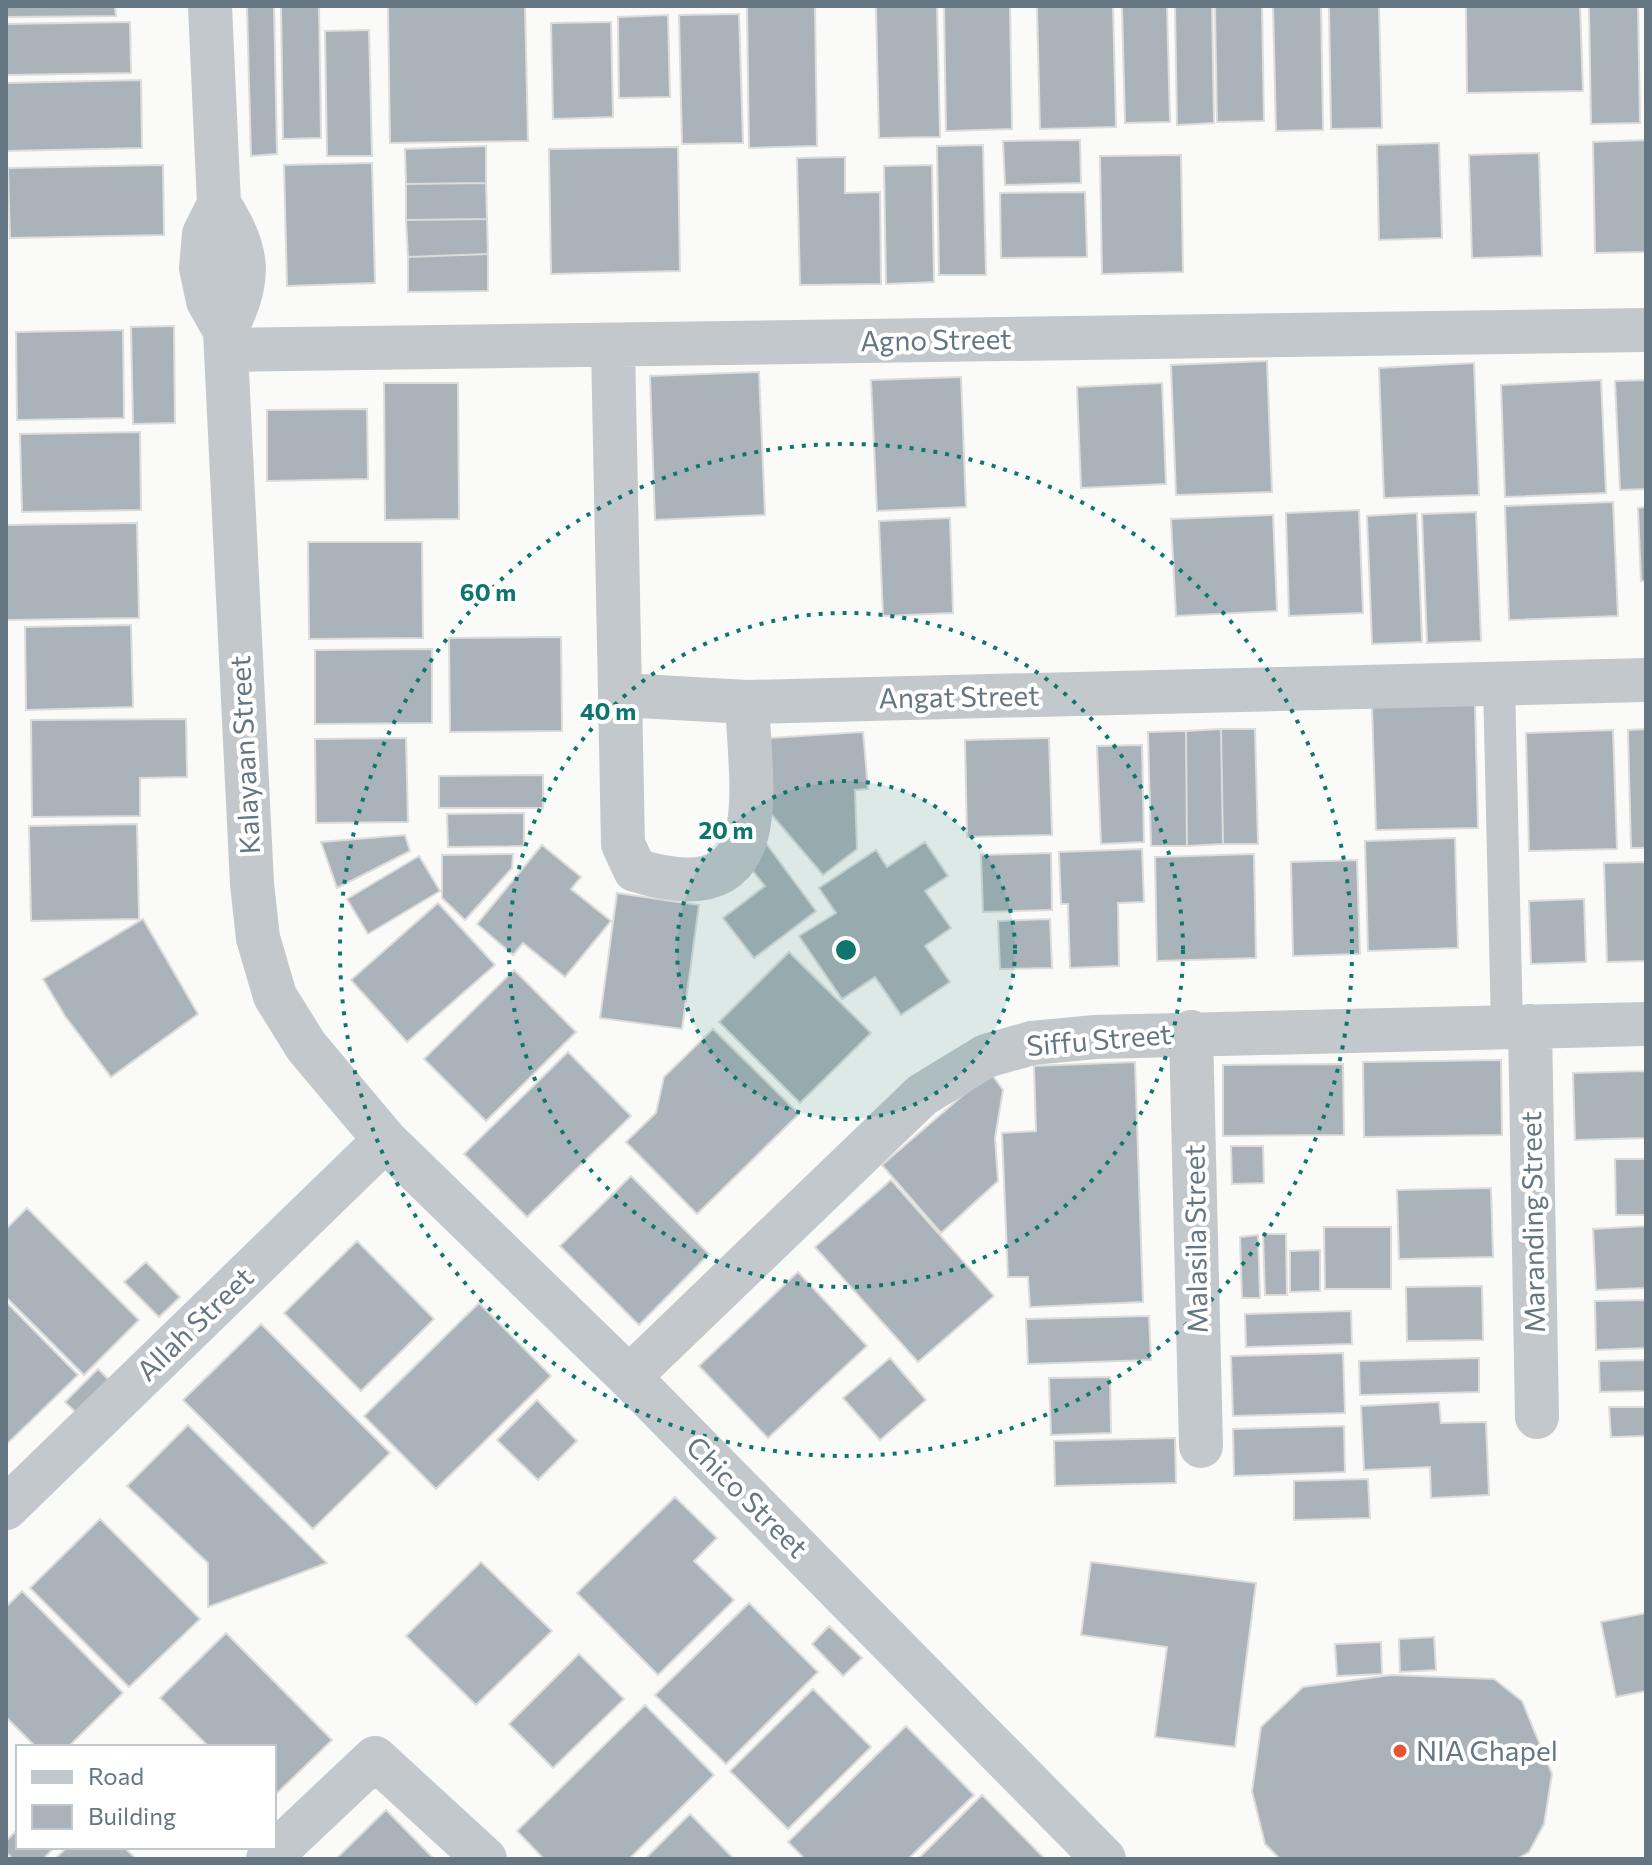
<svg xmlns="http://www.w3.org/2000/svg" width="1652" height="1865" font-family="Commissioner,sans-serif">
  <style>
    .building { fill: #aab3b9; stroke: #dcdcda; stroke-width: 2 }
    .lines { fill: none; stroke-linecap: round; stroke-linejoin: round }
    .service { stroke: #c3c8cc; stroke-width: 32 }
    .minor { stroke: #c3c8cc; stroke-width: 44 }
    .ring { fill: none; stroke: #0f766e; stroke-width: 4; stroke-dasharray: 4 8 }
    .poi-dot { fill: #e4572e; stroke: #fff; stroke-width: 3 }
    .labels { text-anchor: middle; stroke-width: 8; stroke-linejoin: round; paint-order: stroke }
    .street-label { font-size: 28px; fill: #657683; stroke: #fff }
    .poi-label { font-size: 28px; fill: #657683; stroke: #fff; text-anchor: start }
    .centre { fill: #0f766e; stroke: #fff; stroke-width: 4 }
    .ring-label { font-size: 24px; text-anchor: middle; font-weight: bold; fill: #0f766e; stroke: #fff; stroke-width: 8; stroke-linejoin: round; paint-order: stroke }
  </style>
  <rect width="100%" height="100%" fill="#fafaf8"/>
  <path class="building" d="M6,6h109l1,10 -110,1z
    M247,6h27l3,148 -26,2z
    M281,6h38l2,132 -38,1z
    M388,6h137l3,135 -138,2z
    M747,6h68l2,140 -68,2z
    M876,6h61l3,131 -61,1z
    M944,6h66l2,123 -66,2z
    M1037,6h76l3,121 -76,2z
    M1122,6h45l3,116 -45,1z
    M1175,6h37l2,117 -37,2z
    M1215,6h47l2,115 -47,1z
    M1273,6h48l2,124 -47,1z
    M1329,6h50l3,122 -51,1z
    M1466,6h114l3,85 -116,2z
    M1589,6h49l2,117 -49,1z
    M739,14l4,129 -61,1 -3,-129z
    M668,15l2,82 -51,1 -1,-81z
    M130,22l1,51 -125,2v-51z
    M611,22l2,95 -60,2 -2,-96z
    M369,30l3,126h-45l-2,-125z
    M141,80l1,68 -136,3v-68z
    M1080,140l1,43 -76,2 -2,-44z
    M1646,140v112l-51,1 -2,-111z
    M1439,143l3,95 -63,2 -2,-95z
    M983,145l3,130h-47l-2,-129z
    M486,146v37l-80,1 -1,-35z
    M678,147l2,124 -129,3 -2,-125z
    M1539,153l3,103 -70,2 -3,-103z
    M1181,155l2,117 -81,2 -2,-118z
    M845,157v36l35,-1 1,92 -81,1 -3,-127z
    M372,163l3,120 -88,3 -3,-121z
    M163,165l1,70 -154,3 -2,-70z
    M932,165l2,117 -48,2 -2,-118z
    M486,183l1,36 -81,1v-36z
    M1085,192l2,65 -86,1 -1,-65z
    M487,219l1,35 -80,3 -2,-37z
    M488,254v37l-80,1v-35z
    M174,326l1,97 -42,1 -2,-97z
    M123,330l1,88 -107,2 -1,-88z
    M1267,361l5,131 -96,3 -5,-130z
    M1474,363l5,132 -95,3 -5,-130z
    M759,372l6,143 -110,5 -5,-144z
    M961,377l5,130 -89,4 -6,-131z
    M1601,380l5,113 -101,4 -4,-112z
    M1646,380v109l-26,1 -5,-109z
    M384,383h74l1,136 -74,1z
    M1162,383l4,101 -85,4 -4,-101z
    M367,409l1,70 -101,2v-71z
    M140,432l1,78 -119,2 -2,-78z
    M1613,502l5,114 -109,4 -4,-114z
    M1646,507v74h-5l-3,-73z
    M1359,510l4,103 -74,3 -3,-103z
    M1476,512l5,129 -54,2 -5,-129z
    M1417,513l5,129 -50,2 -5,-128z
    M1273,515l4,96 -101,5 -5,-97z
    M950,518l3,95 -70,3 -4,-95z
    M137,523l2,95 -133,2v-95z
    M308,542h114l1,96 -114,1z
    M131,625l2,82 -107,3 -1,-83z
    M561,637l1,94 -112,1 -1,-94z
    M432,649v74l-117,1v-74z
    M1475,704l3,124 -102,2 -4,-124z
    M186,719l1,58 -47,1v38l-108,1 -1,-97z
    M1221,729h34l3,115h-35z
    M1221,729l2,115 -36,2 -1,-115z
    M1646,729v119h-15l-3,-118z
    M1613,730l4,119 -88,2 -3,-118z
    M1186,731l1,115h-36l-3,-114z
    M863,732l5,57 -13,1 2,59 -34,26 -63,-74 -4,-62z
    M406,738l2,84 -92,1 -1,-84z
    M1049,738l3,97 -85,2 -2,-97z
    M1142,745l2,97 -43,2 -4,-98z
    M543,775v33h-104v-32z
    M524,813v33l-76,1 -1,-33z
    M137,824l2,95 -108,2 -2,-95z
    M405,835l5,16 -73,37 -16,-46z
    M1455,838l3,110 -90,3 -3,-110z
    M765,842l51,69 -62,47 -31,-40 42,-32 -22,-27z
    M925,842l23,34 -23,15 26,37 -26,18 25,36 -49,33 -26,-38 -33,22 -43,-63 37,-23 -17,-25 57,-38 11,17z
    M542,845l39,32 -10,12 40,32 -46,56 -42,-34 -10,12 -36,-31z
    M1142,849l2,53 -26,1 1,63 -49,2 -2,-64h-7l-2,-52z
    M1051,853l1,57 -69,2 -2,-57z
    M513,854l-1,14 -47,52 -23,-22v-43z
    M1254,854l2,104 -99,3 -2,-104z
    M419,856l21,35 -72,43 -21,-35z
    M1357,860l3,94 -67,2 -2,-94z
    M1646,862v99l-39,1 -3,-99z
    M617,893l82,12 -17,124 -82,-11z
    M1584,899l2,63 -55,2 -2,-63z
    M438,903l57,62 -88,77 -56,-62z
    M143,919l55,95 -87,63 -46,-61 -22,-37z
    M1050,919l2,49 -52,1 -2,-48z
    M789,952l82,81 -71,70 -81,-81z
    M514,970l62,62 -90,89 -62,-62z
    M713,1029l86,85 -102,100 -71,-72 30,-29 8,-36z
    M568,1052l63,64 -104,101 -63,-63z
    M1501,1060l1,75 -138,2 -1,-75z
    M1135,1062l8,240 -113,5 -2,-30h-20l-6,-144 34,-2 -2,-65z
    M1343,1064l1,71 -121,1v-71z
    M1646,1071v67l-71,2 -2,-67z
    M990,1072l13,18 -8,48 3,43 -57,52 -59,-68z
    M1231,1146h32l1,37 -32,1z
    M1615,1159h31v56h-30z
    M631,1176l78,78 -70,71 -79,-79z
    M891,1180l103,116 -76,66 -103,-115z
    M1491,1188l2,69 -94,2 -2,-69z
    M27,1208l112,112 -55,55 -78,-78v-68z
    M1646,1226v62l-50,2 -3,-61z
    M1324,1227h67v62h-66z
    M1263,1234h23l1,61h-22z
    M1258,1235l2,63h-18l-2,-61z
    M357,1241l77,78 -73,72 -77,-78z
    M1320,1250v41l-30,1v-41z
    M146,1262l34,35 -21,20 -35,-35z
    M798,1272l69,74 -99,92 -69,-72z
    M1482,1286l1,54 -76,1 -1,-54z
    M1646,1300v48l-50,2 -1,-49z
    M6,1302l72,73 -72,70z
    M479,1303l72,73 -115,113 -72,-73z
    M1351,1311l1,33 -106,3 -1,-33z
    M1149,1316l2,44 -123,4 -2,-45z
    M261,1324l129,129 -77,76 -130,-129z
    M1343,1353l2,60 -112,3 -2,-60z
    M890,1358l36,42 -46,40 -37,-42z
    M1479,1358v34l-119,3 -1,-34z
    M1646,1360v31l-46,1 -1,-31z
    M98,1369l18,18 -33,32 -18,-17z
    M1110,1377l1,56 -60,2 -2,-57z
    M537,1400l40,41 -39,39 -41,-40z
    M1439,1402l2,21 45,-1 3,73 -58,3 -1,-31 -66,3 -3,-64z
    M1609,1407h37v29l-35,1z
    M188,1425l139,138 -119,44v-44l-81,-77z
    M1344,1426l1,46 -111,4 -1,-47z
    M1175,1438l1,45 -121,3 -1,-45z
    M1368,1479l2,39 -76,2v-39z
    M675,1497l42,41 -23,23 40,39 -76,75 -81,-82z
    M100,1519l100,100 -71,68 -99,-99z
    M481,1562l71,69 -76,74 -70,-69z
    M1091,1562l165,21 -21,164 -80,-10 12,-90 -86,-12z
    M22,1591l101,102 -55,54h-32l-30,-30v-110z
    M749,1603l69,69 -92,92 -71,-69z
    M1646,1613v78l-30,6 -15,-75z
    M829,1626l33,32 -19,18 -31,-32z
    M226,1633l106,107 -58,56v-49h-65l-49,-49z
    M1434,1637l2,33 -36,2 -1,-33z
    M1381,1642l1,32 -45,2 -2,-32z
    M579,1654l45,45 -71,69 -44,-44z
    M1391,1675l103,4 28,22 30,73 -8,50 -15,28 -12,7h-237l-15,-15 -13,-53 9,-64 42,-40z
    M813,1689l58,58 -83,82 -58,-58z
    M645,1705l69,70 -85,84h-85l-27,-28z
    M906,1726l68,69 -66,64h-103l-17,-17z
    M982,1795l62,63 -126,1z
    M386,1810l48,49h-98z
    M690,1814l44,45h-89z
    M18,1829v18h37l-12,12h-30l-7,-7v-11z
    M67,1847h57l12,12h-81z"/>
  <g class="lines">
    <path class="service" d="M1499,683l8,344"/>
    <path class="minor" d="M210,6l9,198 -15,30 -3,34 7,33 17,30 27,553 6,54 17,58 31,50 79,94 244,237 475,482
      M219,204c31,47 33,77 6,127
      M613,345l10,499 12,26c142,44 116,-75 112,-168
      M226,350l1420,-20
      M622,695l125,7 899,-22
      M1530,1026l7,391
      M1191,1032l10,414
      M629,1377l293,-282 64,-39 46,-13 63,-6 551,-13
      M6,1508l379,-368
      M268,1859l107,-101 110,101"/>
  </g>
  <circle cx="846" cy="950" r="169" fill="#0f766e" fill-opacity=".12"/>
  <g class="ring">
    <circle cx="846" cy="950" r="169"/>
    <circle cx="846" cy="950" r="337"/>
    <circle cx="846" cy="950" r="506"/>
  </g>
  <circle class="poi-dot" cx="1400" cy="1751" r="8"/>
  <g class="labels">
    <g class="street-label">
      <text transform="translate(936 340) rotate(-1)" y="10">Agno Street</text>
      <text transform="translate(959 697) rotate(-1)" y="10">Angat Street</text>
      <text transform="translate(245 755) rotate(-93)" y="10">Kalayaan Street</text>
      <text transform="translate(1099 1040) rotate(-5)" y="10">Siffu Street</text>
      <text transform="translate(1533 1222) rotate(-91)" y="10">Maranding Street</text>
      <text transform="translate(1196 1239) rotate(-91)" y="10">Malasila Street</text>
      <text transform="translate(195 1324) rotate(-44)" y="10">Allah Street</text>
      <text transform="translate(747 1497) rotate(45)" y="10">Chico Street</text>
    </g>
    <g class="poi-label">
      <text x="1416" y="1761">NIA Chapel</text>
    </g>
  </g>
  <circle cx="846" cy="950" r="12" class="centre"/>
  <g class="ring-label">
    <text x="488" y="601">60 m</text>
    <text x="608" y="720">40 m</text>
    <text x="726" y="839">20 m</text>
  </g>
  <rect width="1652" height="1865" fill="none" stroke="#657683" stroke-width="16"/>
  <rect x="16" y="1745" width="260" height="104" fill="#ffffff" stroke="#c1c8cd" stroke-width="2"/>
  <rect x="32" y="1771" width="40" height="12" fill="#c3c8cc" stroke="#c1c8cd" stroke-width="2"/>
  <text x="88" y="1785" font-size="24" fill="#657683">Road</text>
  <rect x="32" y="1805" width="40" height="24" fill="#aab3b9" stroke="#c1c8cd" stroke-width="2"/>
  <text x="88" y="1825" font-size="24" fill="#657683">Building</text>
</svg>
